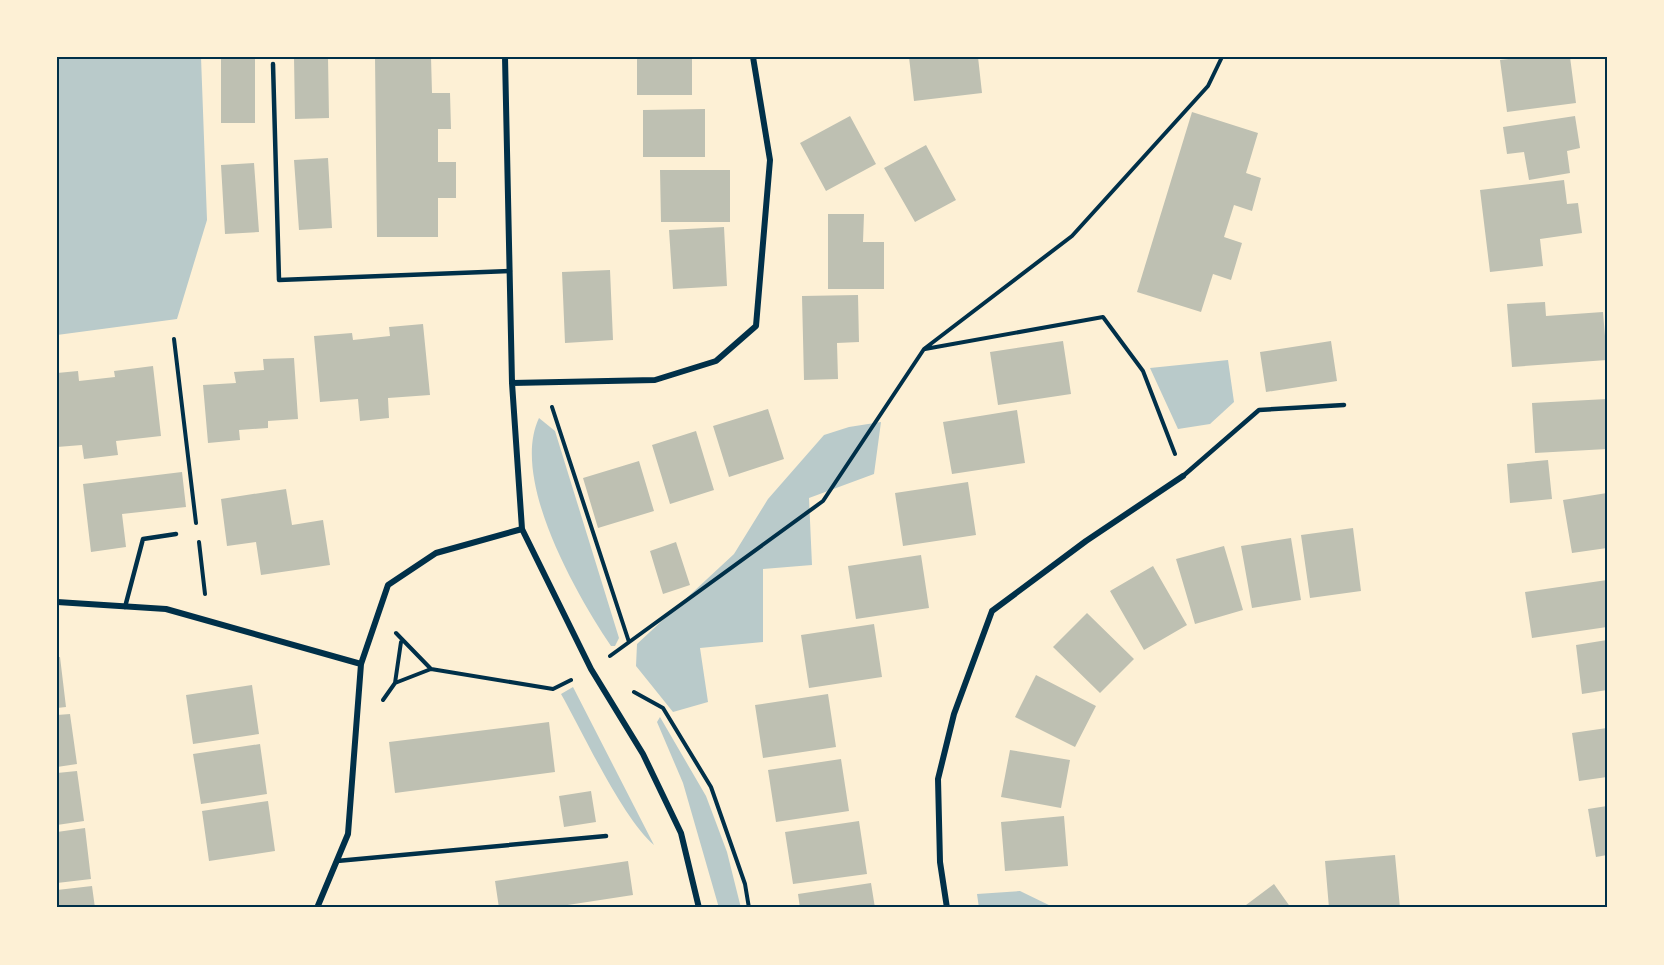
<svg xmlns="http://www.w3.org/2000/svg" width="1664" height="965" font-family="'Golos Text',sans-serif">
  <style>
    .green { fill: #b9caca }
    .building { fill: #bec0b2 }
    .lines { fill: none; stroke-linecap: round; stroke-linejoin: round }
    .path { stroke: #003049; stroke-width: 4 }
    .service { stroke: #003049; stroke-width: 4.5 }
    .minor { stroke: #003049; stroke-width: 6 }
    .neatline { fill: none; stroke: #003049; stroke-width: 2 }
  </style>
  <rect width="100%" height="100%" fill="#fdf0d5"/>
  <path class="green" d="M57,57h144l6,163 -30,99 -120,16z
    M1228,360l6,42 -24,22 -32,5 -28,-61z
    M539,418l16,13 64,207 -4,8h-4c-35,-52 -101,-167 -72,-228z
    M881,422l-7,52 -65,24 3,67 -49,4v73l-63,6 8,54 -35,10 -37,-46 1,-22 97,-90 34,-55 56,-64 25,-8z
    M573,687l81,158c-31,-26 -71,-112 -93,-151z
    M660,717l46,79 21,56 14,56h-22l-36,-125 -26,-61z
    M1020,891l35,17h-76l-2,-14z"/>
  <path class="building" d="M221,57h34v66h-34z
    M294,57h34l1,61 -34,1z
    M375,57h56l1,36h18l1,36h-13v33h18v36h-18v39h-61z
    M637,57h55v38h-55z
    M909,57h69l4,36 -68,8z
    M1527,57h43l6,46 -69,9 -7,-52z
    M705,109v48h-62v-47z
    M1192,112l66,21 -12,40 15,5 -9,33 -18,-6 -10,32 18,6 -11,37 -18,-6 -12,38 -64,-20z
    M850,116l26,48 -50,27 -26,-48z
    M1575,116l5,32 -13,3 3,22 -41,7 -5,-28 -17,2 -4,-27z
    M926,145l30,55 -41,22 -31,-54z
    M328,158l4,70 -33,2 -5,-70z
    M254,163l5,69 -34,2 -4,-69z
    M660,170h70v52h-69z
    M1564,180l3,24 11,-1 4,30 -42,6 3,27 -53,6 -10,-82z
    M828,214h36l-1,28h21v47h-56z
    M724,227l3,59 -54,3 -4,-59z
    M610,270l3,70 -48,3 -3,-71z
    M858,295l1,47 -22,1 1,36 -34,1 -2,-84z
    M1545,302l1,14 57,-4 4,48 -95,7 -5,-63z
    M423,324l7,71 -42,3 1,20 -29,3 -2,-22 -38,3 -6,-66 38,-3 1,7 37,-4 -1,-9z
    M1063,341l8,53 -73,11 -8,-53z
    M1331,341l6,40 -71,11 -6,-40z
    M294,358l4,61 -30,2v7l-29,2 1,10 -32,3 -5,-58 33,-2 -2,-11 30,-2 -1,-11z
    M153,366l8,70 -45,5 2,14 -34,4 -2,-14 -25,2v-74l21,-2 1,10 36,-4 -1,-6z
    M1607,399v50l-72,4 -3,-50z
    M768,409l16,50 -55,18 -16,-51z
    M1017,410l8,53 -73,11 -9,-52z
    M696,431l18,59 -44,14 -18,-59z
    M1548,460l4,39 -42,4 -3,-39z
    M639,461l15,50 -56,17 -15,-50z
    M182,472l4,35 -64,7 4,33 -35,5 -8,-68z
    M968,482l8,53 -73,11 -8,-53z
    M286,489l6,36 31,-5 7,45 -69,10 -5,-33 -29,4 -6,-47z
    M1607,493v55l-35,5 -9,-53z
    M1353,528l8,63 -51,7 -9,-63z
    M1291,538l10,62 -49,8 -11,-62z
    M676,542l14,43 -27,9 -13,-43z
    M1224,546l19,64 -48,14 -19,-65z
    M921,555l8,53 -73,11 -8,-53z
    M1153,566l34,59 -43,25 -34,-59z
    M1607,580v47l-75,11 -7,-46z
    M1087,613l47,46 -34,34 -47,-46z
    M874,624l8,53 -73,11 -8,-53z
    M1607,640v50l-25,4 -6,-49z
    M57,657h3l6,50 -9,1z
    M1036,675l60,31 -21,41 -60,-30z
    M252,685l7,49 -66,10 -7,-49z
    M828,694l8,53 -73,11 -8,-53z
    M70,714l7,50 -20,3v-52z
    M549,722l6,50 -160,21 -6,-51z
    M1607,728v49l-28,4 -7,-48z
    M260,744l7,50 -66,10 -8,-50z
    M1010,750l60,10 -9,48 -60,-11z
    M841,759l8,52 -73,11 -8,-52z
    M77,771l7,50 -27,4v-52z
    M591,791l5,31 -32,5 -5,-31z
    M268,801l7,50 -66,10 -7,-50z
    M1607,806v49l-11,2 -8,-48z
    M1064,816l4,50 -63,5 -4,-49z
    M859,821l8,53 -74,10 -8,-52z
    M85,828l6,51 -34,4v-51z
    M1395,855l5,53h-71l-4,-47z
    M628,861l5,34 -85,13h-49l-4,-27z
    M871,883l4,25h-75l-2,-14z
    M1274,884l17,24h-49z
    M92,886l3,22h-38v-18z"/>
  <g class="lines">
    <path class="path" d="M174,339l22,184
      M925,349l178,-32 40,54 32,83
      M552,407l77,235
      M199,542l6,52
      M396,633l35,36 122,20 18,-9
      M610,656l213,-155 101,-152 148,-113 136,-150 14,-29
      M395,683l6,-41
      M634,692l29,16 48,79 34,97 4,24
      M383,700l12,-17 36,-14"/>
    <path class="service" d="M273,64l6,216 231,-9
      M1183,476l76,-66 85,-5
      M125,607l18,-68 33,-5
      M337,861l269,-25"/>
    <path class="minor" d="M505,57l7,326 10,146 69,140 52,85 38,79 18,75
      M512,383l143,-3 61,-19 40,-35 14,-166 -17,-103
      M57,602l109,7 195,55
      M317,908l31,-74 13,-170 27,-79 48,-32 86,-24
      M947,908l-7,-46 -2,-83 16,-65 38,-103 94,-70 97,-65"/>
  </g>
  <rect width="1664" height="965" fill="none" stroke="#fdf0d5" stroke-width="117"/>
  <rect x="58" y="58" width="1548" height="848" class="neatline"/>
</svg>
